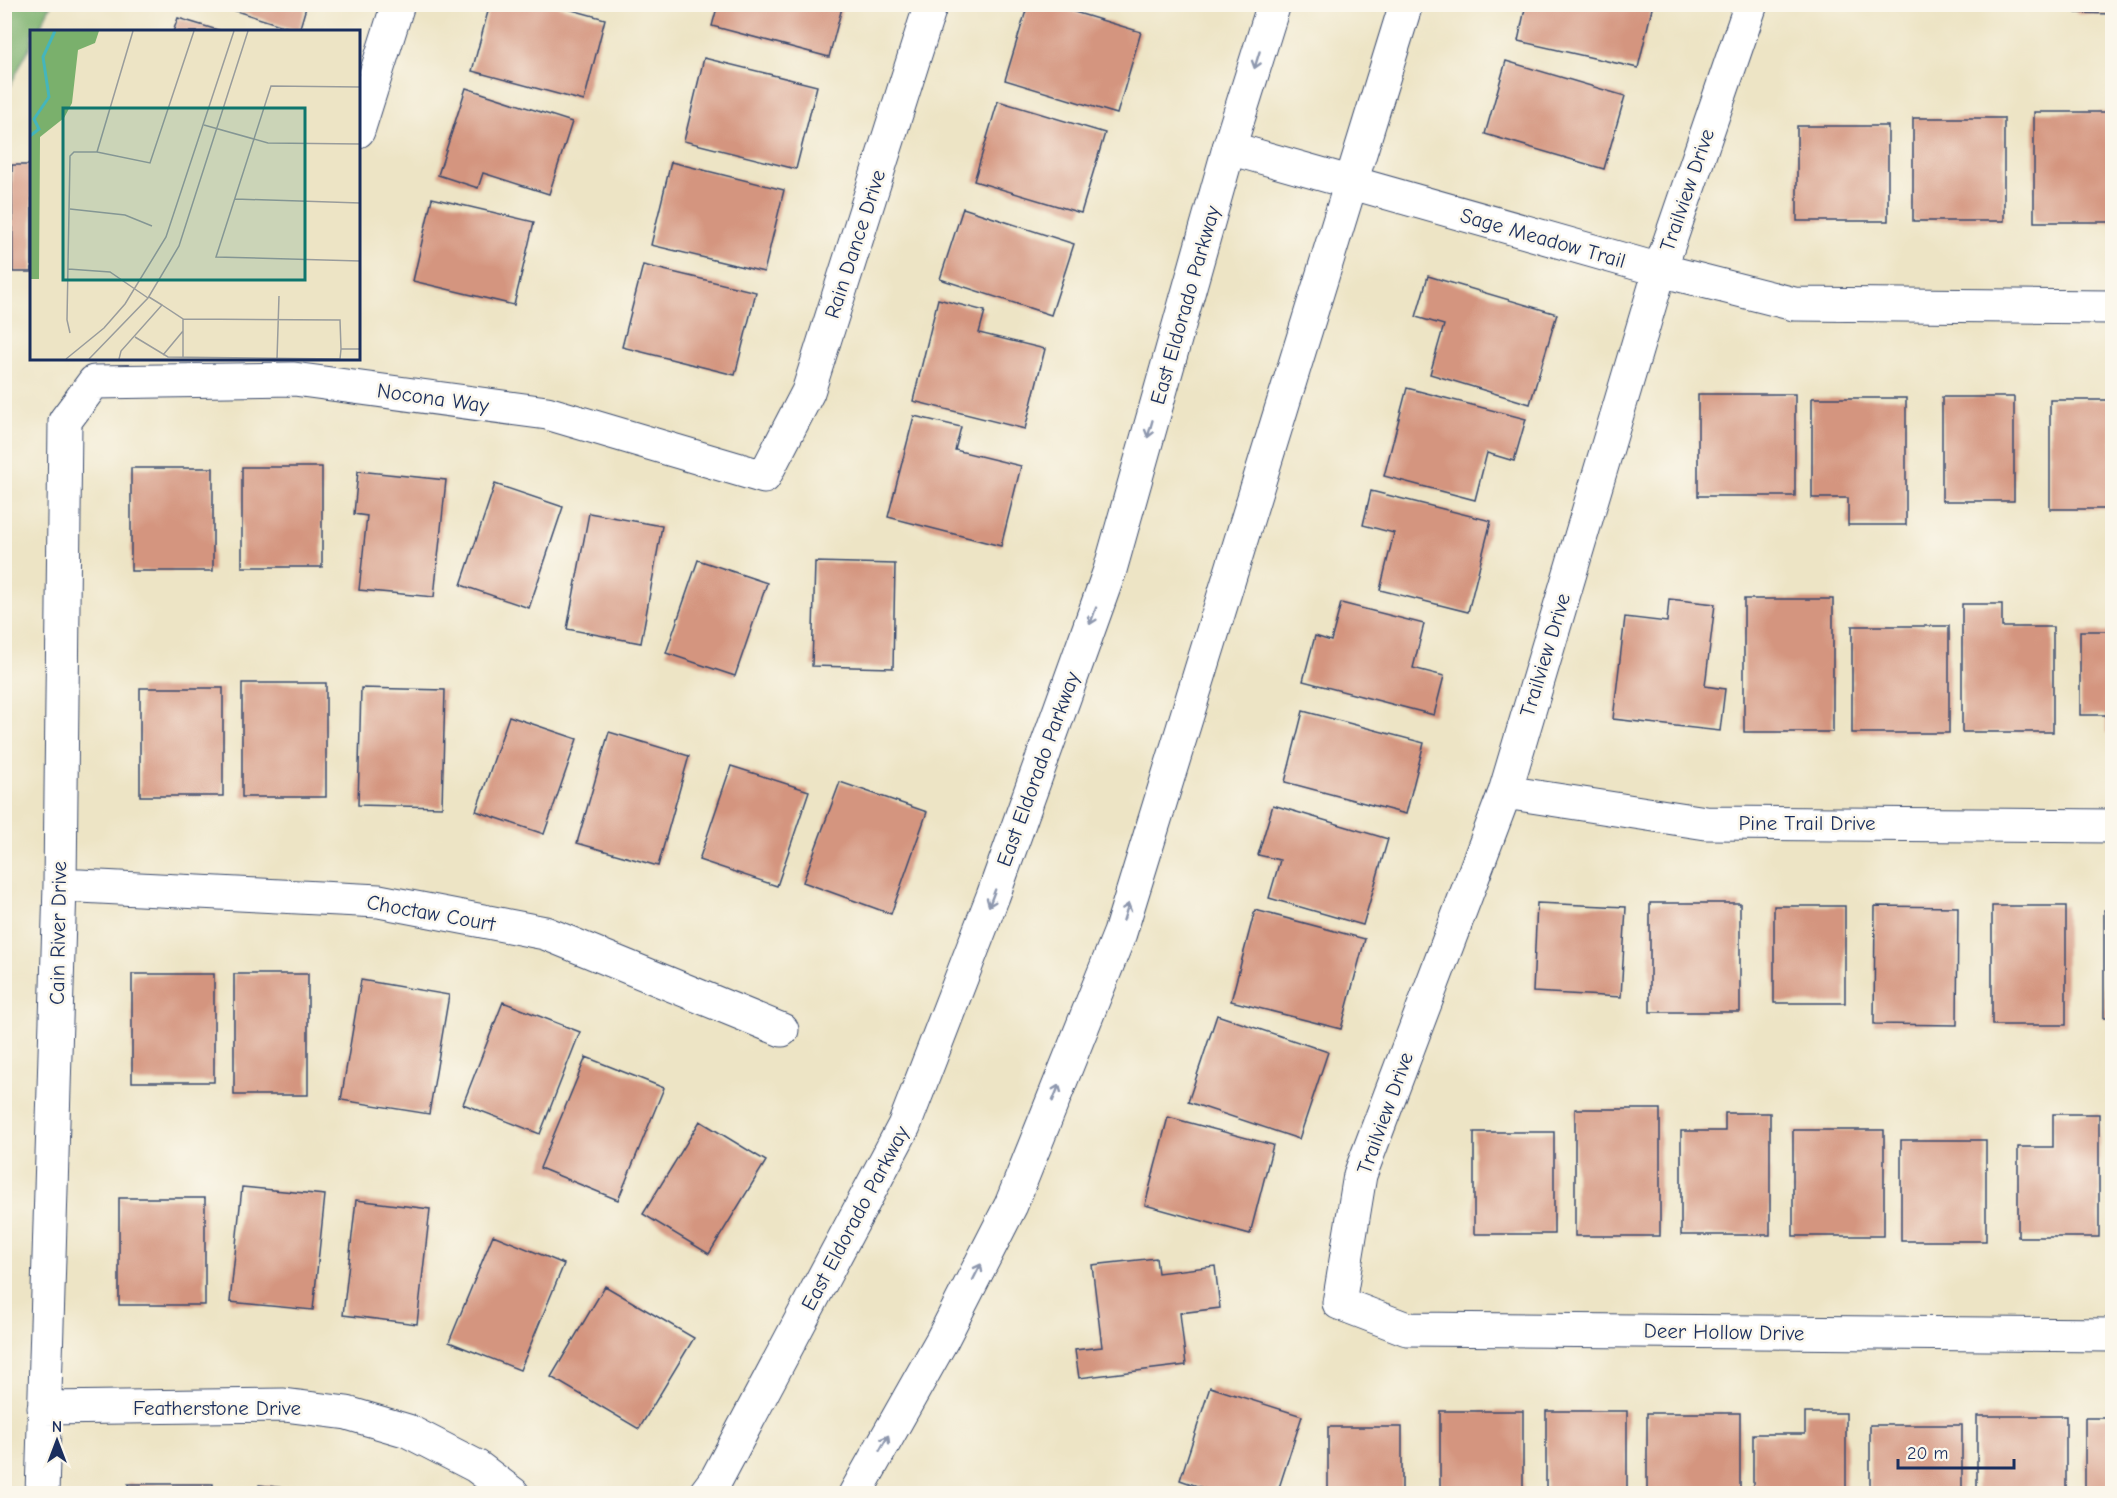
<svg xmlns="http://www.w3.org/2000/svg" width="2117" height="1498" font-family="'Comic Neue',sans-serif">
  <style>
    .forest { fill: #7ab06c; stroke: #4a7065; stroke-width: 1.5 }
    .building { fill: #d4957f }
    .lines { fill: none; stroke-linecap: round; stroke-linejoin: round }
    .minor-casing { stroke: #3a4a6d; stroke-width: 35 }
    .primary-casing { stroke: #3a4a6d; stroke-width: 35 }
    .minor { stroke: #fff; stroke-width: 33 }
    .primary { stroke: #fff; stroke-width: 33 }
    .oneway { stroke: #8d97ae }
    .labels { text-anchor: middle; stroke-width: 5; stroke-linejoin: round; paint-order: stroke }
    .street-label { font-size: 21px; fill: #1b2f5e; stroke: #fbf7ec }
    .inset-river { fill: none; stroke: #45b5bb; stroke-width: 3 }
    .inset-road { fill: none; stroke: #999c9c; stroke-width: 1.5 }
    .view { fill: #0f766e; fill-opacity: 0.15; stroke: #0f766e; stroke-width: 3 }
    .inset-edge { fill: none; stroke: #1b2f5e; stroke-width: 3 }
  </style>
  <rect width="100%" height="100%" fill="#fbf7ec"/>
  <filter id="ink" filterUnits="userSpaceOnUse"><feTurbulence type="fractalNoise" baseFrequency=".0167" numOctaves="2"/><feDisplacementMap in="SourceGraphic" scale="12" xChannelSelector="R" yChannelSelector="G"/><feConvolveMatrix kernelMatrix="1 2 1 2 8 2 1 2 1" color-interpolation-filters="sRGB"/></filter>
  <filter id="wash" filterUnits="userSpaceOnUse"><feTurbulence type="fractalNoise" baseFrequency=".008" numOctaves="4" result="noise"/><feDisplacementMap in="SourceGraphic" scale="24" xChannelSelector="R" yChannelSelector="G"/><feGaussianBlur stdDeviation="1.35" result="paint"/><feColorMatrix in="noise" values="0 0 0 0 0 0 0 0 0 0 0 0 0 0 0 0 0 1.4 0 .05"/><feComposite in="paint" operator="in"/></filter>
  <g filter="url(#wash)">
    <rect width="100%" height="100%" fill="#ede4c5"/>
    <path class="forest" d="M5,4l46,1 -13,26 -6,1 -1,12 -22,44 -4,4z"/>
    <g id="blocks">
      <path class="building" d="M214,4h93l-8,27z
        M490,4h60l55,15 -21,82 -112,-30z
        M718,4h125l-14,53 -117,-31z
        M1028,4h20l93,28 -24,82 -112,-34z
        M1526,4h127l-15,64 -120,-27z
        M2017,4h43v3h-43z
        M2076,4h36v10l-36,-1z
        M178,18l43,13v1h-48z
        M704,58l113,28 -21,83 -112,-28z
        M1506,61l119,35 -21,73 -119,-35z
        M466,88l106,34 -23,72 -66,-21 -5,15 -40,-13z
        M998,101l107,32 -24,80 -107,-32z
        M2034,112h78v110h-78z
        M1913,118h91v103h-91z
        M1797,126h91v95h-91z
        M671,162l113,28 -20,82 -113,-27z
        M12,165h20v107h-19z
        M432,198l102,24 -20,83 -101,-24z
        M963,208l111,36 -23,71 -111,-36z
        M643,265l113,27 -21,83 -113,-28z
        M1428,276l129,38 -27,90 -100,-30 14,-49 -28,-8z
        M938,299l47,12 -6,22 66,16 -20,80 -112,-28z
        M1407,388l119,31 -12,42 -27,-8 -12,47 -91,-24z
        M1698,394h97v102h-97z
        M1942,397h72v104h-72z
        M1812,398h94v127h-58v-27h-36z
        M2050,400h62v109h-62z
        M914,416l47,11 -6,23 66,16 -20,80 -113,-29z
        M242,467h80v100h-80z
        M131,468h82v103h-82z
        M358,471l88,9 -12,117 -75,-7 8,-74 -13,-2z
        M495,484l68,23 -34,101 -68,-23z
        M1371,491l120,30 -23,91 -88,-22 14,-57 -31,-8z
        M589,513l73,13 -21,117 -74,-14z
        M698,560l69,23 -32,93 -69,-23z
        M815,562l80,2 -2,104 -81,-2z
        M1669,599l46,5 -10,82 20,3 -5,42 -107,-12 12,-102 42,5z
        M1744,599h89v133h-89z
        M1341,603l83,21 -11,44 31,8 -10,39 -131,-34 12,-45 16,5z
        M1962,604h40v23h51v105h-91z
        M1852,626h97v107h-97z
        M2080,631h32v102h-6v-18h-26z
        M242,683h84v114h-84z
        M140,688h83v108h-83z
        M361,688l84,2 -3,117 -84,-2z
        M1303,711l121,32 -18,71 -121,-32z
        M509,716l68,23 -33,95 -68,-23z
        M609,732l80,24 -31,110 -81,-23z
        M731,766l78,25 -32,95 -78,-26z
        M840,782l87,30 -36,102 -88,-32z
        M1273,805l115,34 -25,86 -94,-27 11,-38 -22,-5z
        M1537,903l89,4 -5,90 -88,-5z
        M1650,903h90v109h-90z
        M1774,906h71v97h-71z
        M1875,906l83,1 -1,118 -83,-1z
        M1992,906h74v119h-74z
        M1255,910l110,29 -24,90 -110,-28z
        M2104,910h8v108h-8z
        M132,974h82v108h-82z
        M234,974h74v121h-74z
        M361,980l88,15 -20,119 -88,-14z
        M503,1002l77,30 -40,102 -77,-30z
        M1217,1015l111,37 -29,87 -111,-37z
        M586,1057l78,31 -46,112 -78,-32z
        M1575,1109h85v127h-85z
        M1725,1113h45v122h-89v-104h44z
        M2053,1114h46v123h-81v-90h35z
        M1168,1117l105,28 -23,89 -105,-29z
        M700,1121l66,40 -57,93 -66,-40z
        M1793,1130h91v106h-91z
        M1474,1132h80v102h-80z
        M1901,1140h85v101h-85z
        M242,1187l83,8 -12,115 -83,-8z
        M119,1198h86v107h-86z
        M356,1200l74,9 -13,115 -74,-9z
        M493,1235l71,29 -44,106 -71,-28z
        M1156,1258l2,15 57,-7 5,42 -40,5 6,52 -107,13 -4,-28 27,-3 -10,-82z
        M605,1286l89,52 -55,91 -88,-52z
        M1210,1387l92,29 -25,78h-57l-40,-14z
        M1440,1411h83v83h-83z
        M1546,1411h81v83h-81z
        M1647,1413h93v81h-93z
        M1805,1413h41v81h-93v-60h52z
        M1977,1416h89v78h-89z
        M2085,1418h27v76h-27z
        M1870,1425h92v69h-92z
        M1328,1427h74v67h-74z
        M128,1484h85v10h-85z
        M259,1485l61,7v2h-62z"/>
    </g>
  </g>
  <g filter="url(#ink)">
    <use href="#blocks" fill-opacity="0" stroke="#3a4a6d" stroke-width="1.5"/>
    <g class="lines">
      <defs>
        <path id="minor" d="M1751,4l-91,266 -155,522 -145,383 -21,128 68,26 705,6
          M358,131l40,-127
          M1229,148l431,122 134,34 318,3
          M1505,792l201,31 406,3
          M60,885l319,16 166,32 237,97
          M44,1408l240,-3 63,8 61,18 68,35 37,28
          M42,1494l18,-609 5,-464 29,-39 200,-3 253,34 217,64 44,-85 123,-388"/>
        <path id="primary" d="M705,1494l12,-16 187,-352 89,-230 117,-326 119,-422 45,-144
          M855,1494l87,-154 69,-135 109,-272 286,-929"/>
      </defs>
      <use href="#minor" class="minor-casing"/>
      <use href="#primary" class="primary-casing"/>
      <use href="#minor" class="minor"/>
      <use href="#primary" class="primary"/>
    </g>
    <defs><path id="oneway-shaft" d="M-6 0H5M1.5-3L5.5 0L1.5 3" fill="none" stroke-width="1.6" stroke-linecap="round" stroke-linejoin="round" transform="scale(1.5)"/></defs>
    <g class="oneway">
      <use href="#oneway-shaft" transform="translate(1257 60) rotate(107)"/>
      <use href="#oneway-shaft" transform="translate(1150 429) rotate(106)"/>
      <use href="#oneway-shaft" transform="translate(1093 616) rotate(110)"/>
      <use href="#oneway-shaft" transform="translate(992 898) rotate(111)"/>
      <use href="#oneway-shaft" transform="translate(1126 912) rotate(-73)"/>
      <use href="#oneway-shaft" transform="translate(1056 1093) rotate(-68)"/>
      <use href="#oneway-shaft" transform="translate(977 1272) rotate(-63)"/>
      <use href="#oneway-shaft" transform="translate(884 1443) rotate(-60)"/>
    </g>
  </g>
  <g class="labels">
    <g class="street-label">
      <text transform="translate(1687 190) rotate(-71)" y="7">Trailview Drive</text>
      <text transform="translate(1543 238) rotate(16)" y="7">Sage Meadow Trail</text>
      <text transform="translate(855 244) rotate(-72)" y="7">Rain Dance Drive</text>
      <text transform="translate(1185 305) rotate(-74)" y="7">East Eldorado Parkway</text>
      <text transform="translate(433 398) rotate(8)" y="7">Nocona Way</text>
      <text transform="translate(1545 655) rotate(-73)" y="7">Trailview Drive</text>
      <text transform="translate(1038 769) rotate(-70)" y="7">East Eldorado Parkway</text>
      <text x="1807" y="830">Pine Trail Drive</text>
      <text transform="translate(431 913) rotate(10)" y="7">Choctaw Court</text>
      <text transform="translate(58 933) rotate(-89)" y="7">Cain River Drive</text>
      <text transform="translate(1385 1113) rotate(-70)" y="7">Trailview Drive</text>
      <text transform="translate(855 1218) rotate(-62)" y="7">East Eldorado Parkway</text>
      <text transform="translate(1724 1332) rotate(1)" y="7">Deer Hollow Drive</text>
      <text x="217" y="1415">Featherstone Drive</text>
    </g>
  </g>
  <g transform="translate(30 30)">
    <rect width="330" height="330" fill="#ede4c5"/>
    <path d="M0,1h69l-4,12 -17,7 -6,53 -8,15 -24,19 -1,142h-9z" fill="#7ab06c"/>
    <path class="inset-river" d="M0,106l9,-7 -5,-10 15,-22 -6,-40 12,-26"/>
    <path class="inset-road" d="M330,57l-89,-1 -55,171 144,4M174,95l64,18 92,1M67,122l36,-121M205,169l125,4M40,179l55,6 27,11M38,239l42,3 38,26M132,275l21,14v39M153,289l157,1 1,29M40,303l-3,-13 3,-164 4,-4h23l53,11 44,-132M105,307l33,20 172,2M133,325l20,-24M36,329l38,-31 21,-24 41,-67 68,-206M59,329l59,-61 31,-52 69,-215M89,329l2,-8 41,-46 -13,-8M247,329l2,-63M310,329l1,-10h19"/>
    <path class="view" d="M33,78h242v172h-242z"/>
    <rect width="330" height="330" class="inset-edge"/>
  </g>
  <rect width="2117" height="1498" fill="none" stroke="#fbf7ec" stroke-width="24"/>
  <g transform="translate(57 1441)" stroke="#fbf7ec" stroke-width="4.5" paint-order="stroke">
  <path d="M0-4.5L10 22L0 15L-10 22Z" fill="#1b2f5e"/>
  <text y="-9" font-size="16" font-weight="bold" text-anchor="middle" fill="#1b2f5e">N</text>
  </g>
  <path d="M1898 1459v9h116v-9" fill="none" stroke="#1b2f5e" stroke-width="3"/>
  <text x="1907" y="1459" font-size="18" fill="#1b2f5e" stroke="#fbf7ec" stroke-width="4.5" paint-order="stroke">20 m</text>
</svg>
